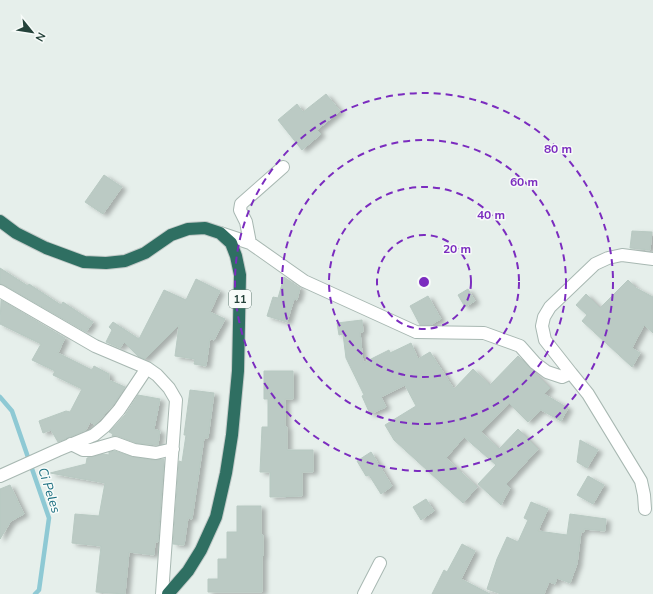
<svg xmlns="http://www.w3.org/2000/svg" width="653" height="594" font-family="'Nunito Sans',sans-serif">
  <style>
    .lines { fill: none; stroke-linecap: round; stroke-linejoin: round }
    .stream { stroke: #8ec9d4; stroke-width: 4.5 }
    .building { fill: #bbcac4; stroke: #b8c9c2; filter: url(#shadow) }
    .minor-casing { stroke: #a8b8b2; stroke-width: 14 }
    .highway-casing { stroke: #c2cac8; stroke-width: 14 }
    .minor { stroke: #fff; stroke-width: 12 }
    .highway { stroke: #2f6f62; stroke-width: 12 }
    .ring { fill: none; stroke: #7b2cbf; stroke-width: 2; stroke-dasharray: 7 5 }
    .labels { text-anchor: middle; stroke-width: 3; stroke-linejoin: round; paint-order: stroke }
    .shield { fill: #f7fbf9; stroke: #637a73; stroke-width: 1 }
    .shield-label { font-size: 11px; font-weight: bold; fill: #24423a }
    .water-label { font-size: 13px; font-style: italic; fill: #1c6f80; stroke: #f7fbf9 }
    .centre { fill: #7b2cbf; stroke: #f7fbf9; stroke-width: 2 }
    .ring-label { font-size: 12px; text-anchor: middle; font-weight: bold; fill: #7b2cbf; stroke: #f7fbf9; stroke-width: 3; stroke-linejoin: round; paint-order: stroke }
  </style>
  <defs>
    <filter id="shadow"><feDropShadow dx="4.5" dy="2.5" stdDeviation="2" flood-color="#0004"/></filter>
  </defs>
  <rect width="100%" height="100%" fill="#e6efeb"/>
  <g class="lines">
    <path class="stream" d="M0,397l12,14 37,107 -10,72 -4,4"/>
  </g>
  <path class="building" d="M326,94l14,17 -23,19 4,4 -19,16 -24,-30 19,-16 6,8z
    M104,175l18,12 -19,27 -18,-12z
    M632,231l20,1 -2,18 -20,-2z
    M0,268l28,18 1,-2 32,21 2,-3 30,20 -7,10 -82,-47 -4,-1z
    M284,277l16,11 -3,12 -3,-1 -7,23 -20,-6 6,-19 5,1z
    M196,279l24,12 -10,21 15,7 -11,21 -4,-2 -4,28 -12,-2 1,-5 -20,-3 4,-31 -34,34 -6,-2 -15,-15 -4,6 -14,-6 6,-12 -3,-3 4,-5 26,17 25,-49 22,10z
    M628,280l8,8 17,9v36l-9,-8 -12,23 8,5 -8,14 -50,-46 5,-6 -11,-10 10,-11 14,14z
    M468,289l7,12 -10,6 -7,-12z
    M428,296l13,23 -11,6h-10l-10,-19z
    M1,300l64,38 -7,15 34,17 2,-4 15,8v6l16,7 -12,18 -18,20 -5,-3 -4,8 -28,12 -7,-12 -8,3 -4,-12 27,-10 4,1 12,-23 -29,-14 2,-4 -23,-11 9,-16 -41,-20z
    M362,320l1,12h-3l3,31 26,-13 1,3 21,-10 7,16 12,-7 24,37 19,-20 17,16 28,-29 32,32 -6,6 24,14 -7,13 -20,-11 -13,12 -19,-19 -28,29 18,17 19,-20 20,20 -32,35 4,4 -9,17 -23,-21 18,-19 -32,-28 -18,21 31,29 -14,16 -69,-63 -9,-15 31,-19 -11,-21 -24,12 5,10 -16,7 -8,-18 2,-1 -18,-37 -3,-24 -4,1 -2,-12z
    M264,371h29v28h-8v28h2v23h26v22h-11v24l-32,1v-25h-10l2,-45h6v-28h-4z
    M190,390l24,3 -6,45h-4l-12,81 -4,-1 -4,27 -11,-1 6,-83 3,1 4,-27h-2z
    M138,395l22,4 -6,30 6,2 -2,14 -22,-2 -18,-7h-6l1,-2 -4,-2 16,-17z
    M580,440l18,10 -11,18 -10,-6z
    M115,451l18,6 22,3 9,-1 -6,83h-3l-1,13 -25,-3 -4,42 -29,-2 5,-46 -29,-3 3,-29 24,2 6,-33 -55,-10 36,-9 1,-6 16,-4 6,1v-3z
    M371,452l21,34 -11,8 -12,-19 -3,1 -9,-15z
    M588,476l16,9 -11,19 -16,-9z
    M10,485l14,29 -13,7 -11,18v-50z
    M426,499l8,12 -13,9 -8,-13z
    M531,502l17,7 -10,22 29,4 3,-21 36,5 -1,12 -21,-2v3h-3l-4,32 -7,19 -13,-5 -2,6 -6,-2 -5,12h-43l-14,-5 10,-30 10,-22 11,5 10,-22 -4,-2z
    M237,506h24v29h2v21h-1v36h-54v-13h10v-20h9v-27h10z
    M462,544l13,7 -14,28 29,15h-58l12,-24 3,2z"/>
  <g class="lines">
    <defs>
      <path id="minor" d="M220,233l30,10 54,38 112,51 68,1 36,13 15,17 12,9 15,5 9,-4 -26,-33 -3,-14 2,-9 6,-10 45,-43 13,-6 14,-3 31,4
        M250,243l-4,-21 -6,-12 1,-6 42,-37
        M0,291l95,55 52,22 10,7 12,13 7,12 -14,194
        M571,373l17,21 53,87 3,14 1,14
        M71,444l12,6h8l24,-7 19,7 22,3 17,-4
        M0,476l58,-26 36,-15 11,-9 14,-16 28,-42
        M364,594l16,-31"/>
      <path id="highway" d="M0,221l16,12 30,15 38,14 22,1 19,-2 20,-8 26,-18 17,-6 17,-1 15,5 11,10 5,13 4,19 -2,96 -6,64 -6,38 -10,44 -15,33 -13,21 -20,23"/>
    </defs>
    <use href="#minor" class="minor-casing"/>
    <use href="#highway" class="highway-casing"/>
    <use href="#minor" class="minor"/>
    <use href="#highway" class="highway"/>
  </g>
  <g class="ring">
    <circle cx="424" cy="282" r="47"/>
    <circle cx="424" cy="282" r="95"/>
    <circle cx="424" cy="282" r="142"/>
    <circle cx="424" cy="282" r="189"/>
  </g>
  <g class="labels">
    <rect class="shield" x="229" y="290" width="22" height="18" rx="3"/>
    <g class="shield-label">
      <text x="240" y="303">11</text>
    </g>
    <g class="water-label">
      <text transform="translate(50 490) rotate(72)" y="5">Ci Peles</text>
    </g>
  </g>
  <circle cx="424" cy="282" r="6" class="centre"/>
  <g class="ring-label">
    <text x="558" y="153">80 m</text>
    <text x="524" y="186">60 m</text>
    <text x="491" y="219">40 m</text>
    <text x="457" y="253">20 m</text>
  </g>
  <g transform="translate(32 32) rotate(120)" stroke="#f7fbf9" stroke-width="3" paint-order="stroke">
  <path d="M0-3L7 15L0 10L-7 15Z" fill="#24423a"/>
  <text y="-6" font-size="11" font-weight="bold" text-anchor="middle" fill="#24423a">N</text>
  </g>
</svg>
